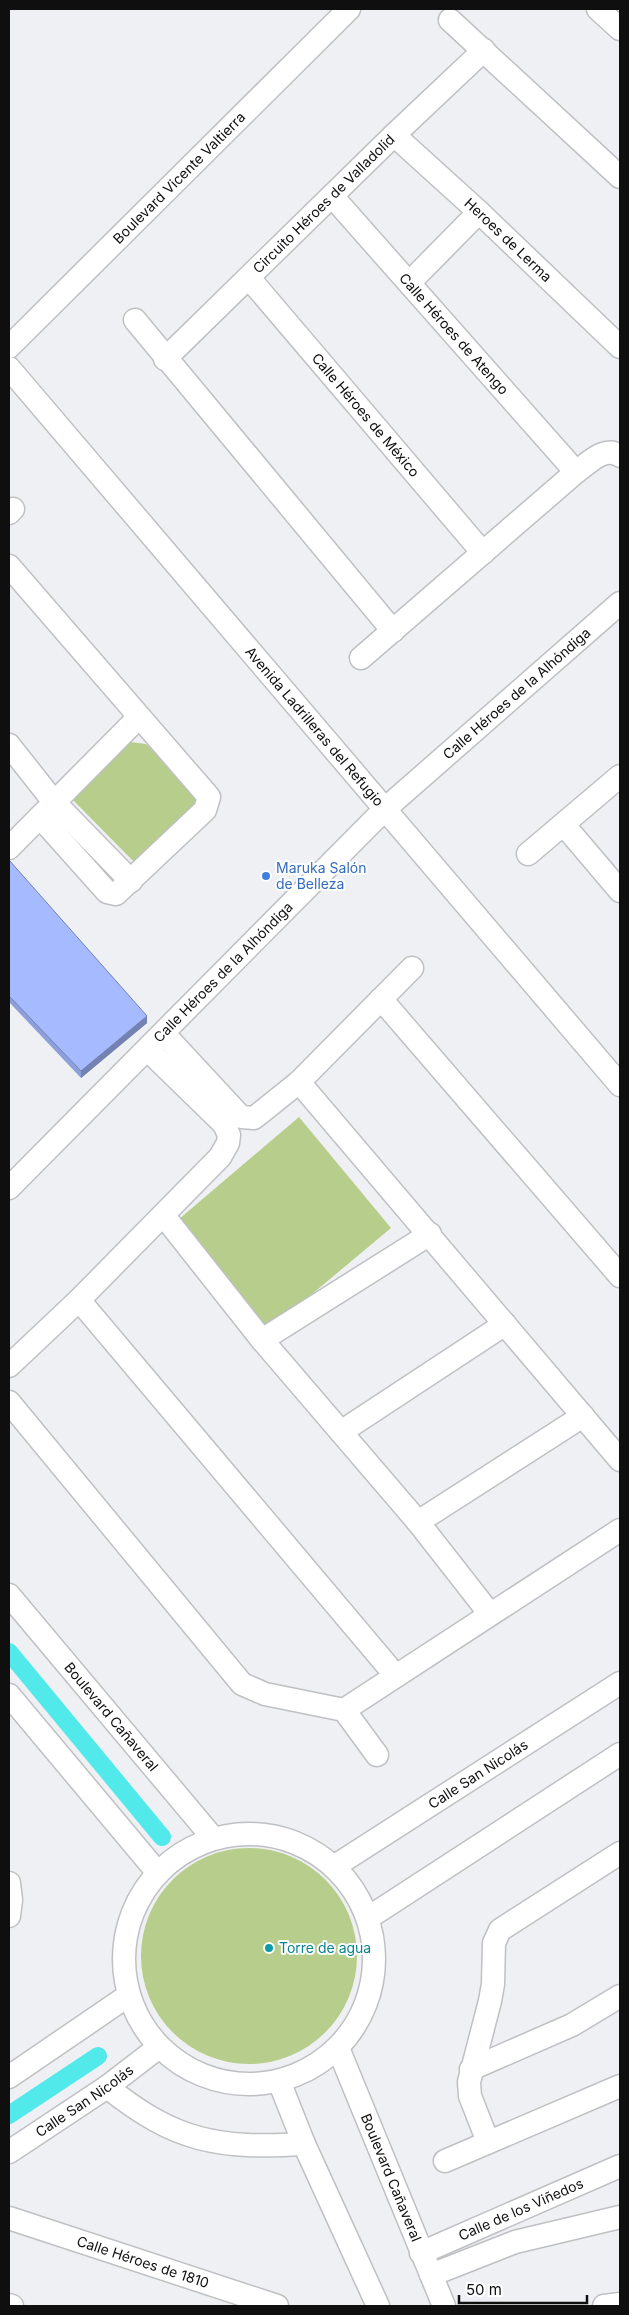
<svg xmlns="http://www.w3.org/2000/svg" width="629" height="2315" font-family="Inter,sans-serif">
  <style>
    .green { fill: #b7cd8b }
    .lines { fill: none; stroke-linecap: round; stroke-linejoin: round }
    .canal { stroke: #51e9ea; stroke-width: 18 }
    .minor-casing { stroke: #bfc0c3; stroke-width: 25 }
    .minor { stroke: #fff; stroke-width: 22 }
    .wall { fill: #8ea0db }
    .shaded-wall { fill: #7482b2 }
    .building { fill: #a5baff; stroke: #7482b2 }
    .shop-dot { fill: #3f7fe0; stroke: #fdfeff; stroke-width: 2 }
    .culture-dot { fill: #0f9aa8; stroke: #fdfeff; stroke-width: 2 }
    .labels { text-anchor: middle; stroke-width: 4; stroke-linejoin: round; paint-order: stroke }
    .street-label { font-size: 14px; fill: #0f0f10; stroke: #fdfeff }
    .shop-label { font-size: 14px; fill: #366cbe; stroke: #fdfeff; text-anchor: start }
    .culture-label { font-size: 14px; fill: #0d838f; stroke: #fdfeff; text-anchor: start }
  </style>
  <rect width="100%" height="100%" fill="#eff0f3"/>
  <path class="green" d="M130,742l16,2 44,40 12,20 -68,58 -62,-63z
    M299,1117l92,111 -122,102 -91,-110z
    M141 1956a108 108 0 1 1 216 0a108 108 0 1 1-216 0Z"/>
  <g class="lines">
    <path class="canal" d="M9,1652l153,185
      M9,2115l89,-59"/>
    <defs>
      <g id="minor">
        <path d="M598,9l22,20"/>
        <path d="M450,20l170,157"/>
        <path id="s1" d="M394,135l85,77 141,135"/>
        <path id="s2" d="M332,196l244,276"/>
        <path id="s3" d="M249,278l234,275"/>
        <path d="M410,282l69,-70"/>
        <path d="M135,320l258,311"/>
        <path id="s4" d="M9,347l340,-338"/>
        <path id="s5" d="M165,359l229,-224 90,-85"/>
        <path id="s6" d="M9,368l611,717"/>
        <path d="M9,513l4,-4"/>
        <path d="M9,566l200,231 -4,13 -89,84 -9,-2 -67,-75"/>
        <path d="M361,658l215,-186c13,-9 29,-27 44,-16"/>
        <path d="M9,745l45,57 77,79"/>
        <path d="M564,825l56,66"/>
        <path d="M9,848l130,-131"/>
        <path d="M528,854l92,-78"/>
        <path d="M381,999l239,277"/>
        <path d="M164,1034l77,83 13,1 45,-36 113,-114"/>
        <path d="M299,1082l321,378"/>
        <path id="s7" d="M9,1188l376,-379 235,-206"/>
        <path d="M164,1216l98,124 156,182 72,92"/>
        <path d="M79,1300l317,376"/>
        <path d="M262,1340l168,-106"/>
        <path d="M9,1366l70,-66 141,-143 8,-14 1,-8 -5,-11 -76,-74"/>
        <path d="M9,1402l233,282 23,10 79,16 33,45"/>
        <path d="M341,1432l164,-108"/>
        <path d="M418,1522l165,-106"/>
        <path id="s8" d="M9,1595l204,243"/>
        <path d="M9,1695l149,178"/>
        <path d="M344,1710l276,-180"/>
        <circle cx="249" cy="1959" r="125"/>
        <path id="s9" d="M335,1866l285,-183"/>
        <path d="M9,1883l2,17 -2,16"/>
        <path d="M368,1918l252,-164"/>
        <path id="s10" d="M338,2048l106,258"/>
        <path d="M471,2069l101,-44 48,-29"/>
        <path d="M9,2077l120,-82"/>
        <path d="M279,2081l25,63 74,162"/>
        <path d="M107,2087c69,55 111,62 197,57"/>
        <path d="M488,2142l-18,-46 -1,-14 21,-81 3,-17 1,-41 6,-13 120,-77"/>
        <path id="s11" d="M9,2152l98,-65 52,-40"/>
        <path d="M445,2161l175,-75"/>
        <path id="s12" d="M9,2218l268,88"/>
        <path id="s13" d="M421,2253l199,-87"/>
        <path d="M431,2275l84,-33 105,-25"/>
        <path d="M9,2305l3,1"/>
        <path d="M604,2306l16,-2"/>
      </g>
    </defs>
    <use href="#minor" class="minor-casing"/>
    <use href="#minor" class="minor"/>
  </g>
  <path class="wall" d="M9,860l138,163 -66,55 -72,-76z"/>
  <path class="shaded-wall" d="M147,1016v7l-66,55v-7z"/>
  <path class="building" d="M9,860l138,156 -66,55 -72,-75z"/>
  <circle class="shop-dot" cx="266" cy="876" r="5"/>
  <circle class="culture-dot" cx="269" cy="1948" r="5"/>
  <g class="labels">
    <g class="street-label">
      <text dy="5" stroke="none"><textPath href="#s4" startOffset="240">Boulevard Vicente Valtierra</textPath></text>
      <text dy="5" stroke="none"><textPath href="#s5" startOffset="222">Circuito Héroes de Valladolid</textPath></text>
      <text dy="5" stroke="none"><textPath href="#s1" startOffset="155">Heroes de Lerma</textPath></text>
      <text dy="5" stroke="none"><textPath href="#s2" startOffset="184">Calle Héroes de Atengo</textPath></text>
      <text dy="5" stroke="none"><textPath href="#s3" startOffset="180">Calle Héroes de México</textPath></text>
      <text dy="5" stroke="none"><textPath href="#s7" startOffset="709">Calle Héroes de la Alhóndiga</textPath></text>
      <text dy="5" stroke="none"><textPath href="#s6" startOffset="471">Avenida Ladrilleras del Refugio</textPath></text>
      <text dy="5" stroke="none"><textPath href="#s7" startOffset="304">Calle Héroes de la Alhóndiga</textPath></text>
      <text dy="5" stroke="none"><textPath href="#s8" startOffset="159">Boulevard Cañaveral</textPath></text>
      <text dy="5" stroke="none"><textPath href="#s9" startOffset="170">Calle San Nicolás</textPath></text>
      <text dy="5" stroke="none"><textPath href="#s11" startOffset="91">Calle San Nicolás</textPath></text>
      <text dy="5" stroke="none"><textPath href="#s10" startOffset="140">Boulevard Cañaveral</textPath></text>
      <text dy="5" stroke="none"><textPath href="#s13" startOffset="109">Calle de los Viñedos</textPath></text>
      <text dy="5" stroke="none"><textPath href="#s12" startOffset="141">Calle Héroes de 1810</textPath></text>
    </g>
    <g class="shop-label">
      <text x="276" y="873">Maruka Salón<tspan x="276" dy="16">de Belleza</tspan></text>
    </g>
    <g class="culture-label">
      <text x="279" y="1953">Torre de agua</text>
    </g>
  </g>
  <rect width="629" height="2315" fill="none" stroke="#0f0f10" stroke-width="20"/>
  <path d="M459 2295v8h128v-8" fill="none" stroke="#0f0f10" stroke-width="2.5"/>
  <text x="466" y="2295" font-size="15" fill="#0f0f10" stroke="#fdfeff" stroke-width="4" paint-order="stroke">50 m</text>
</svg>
